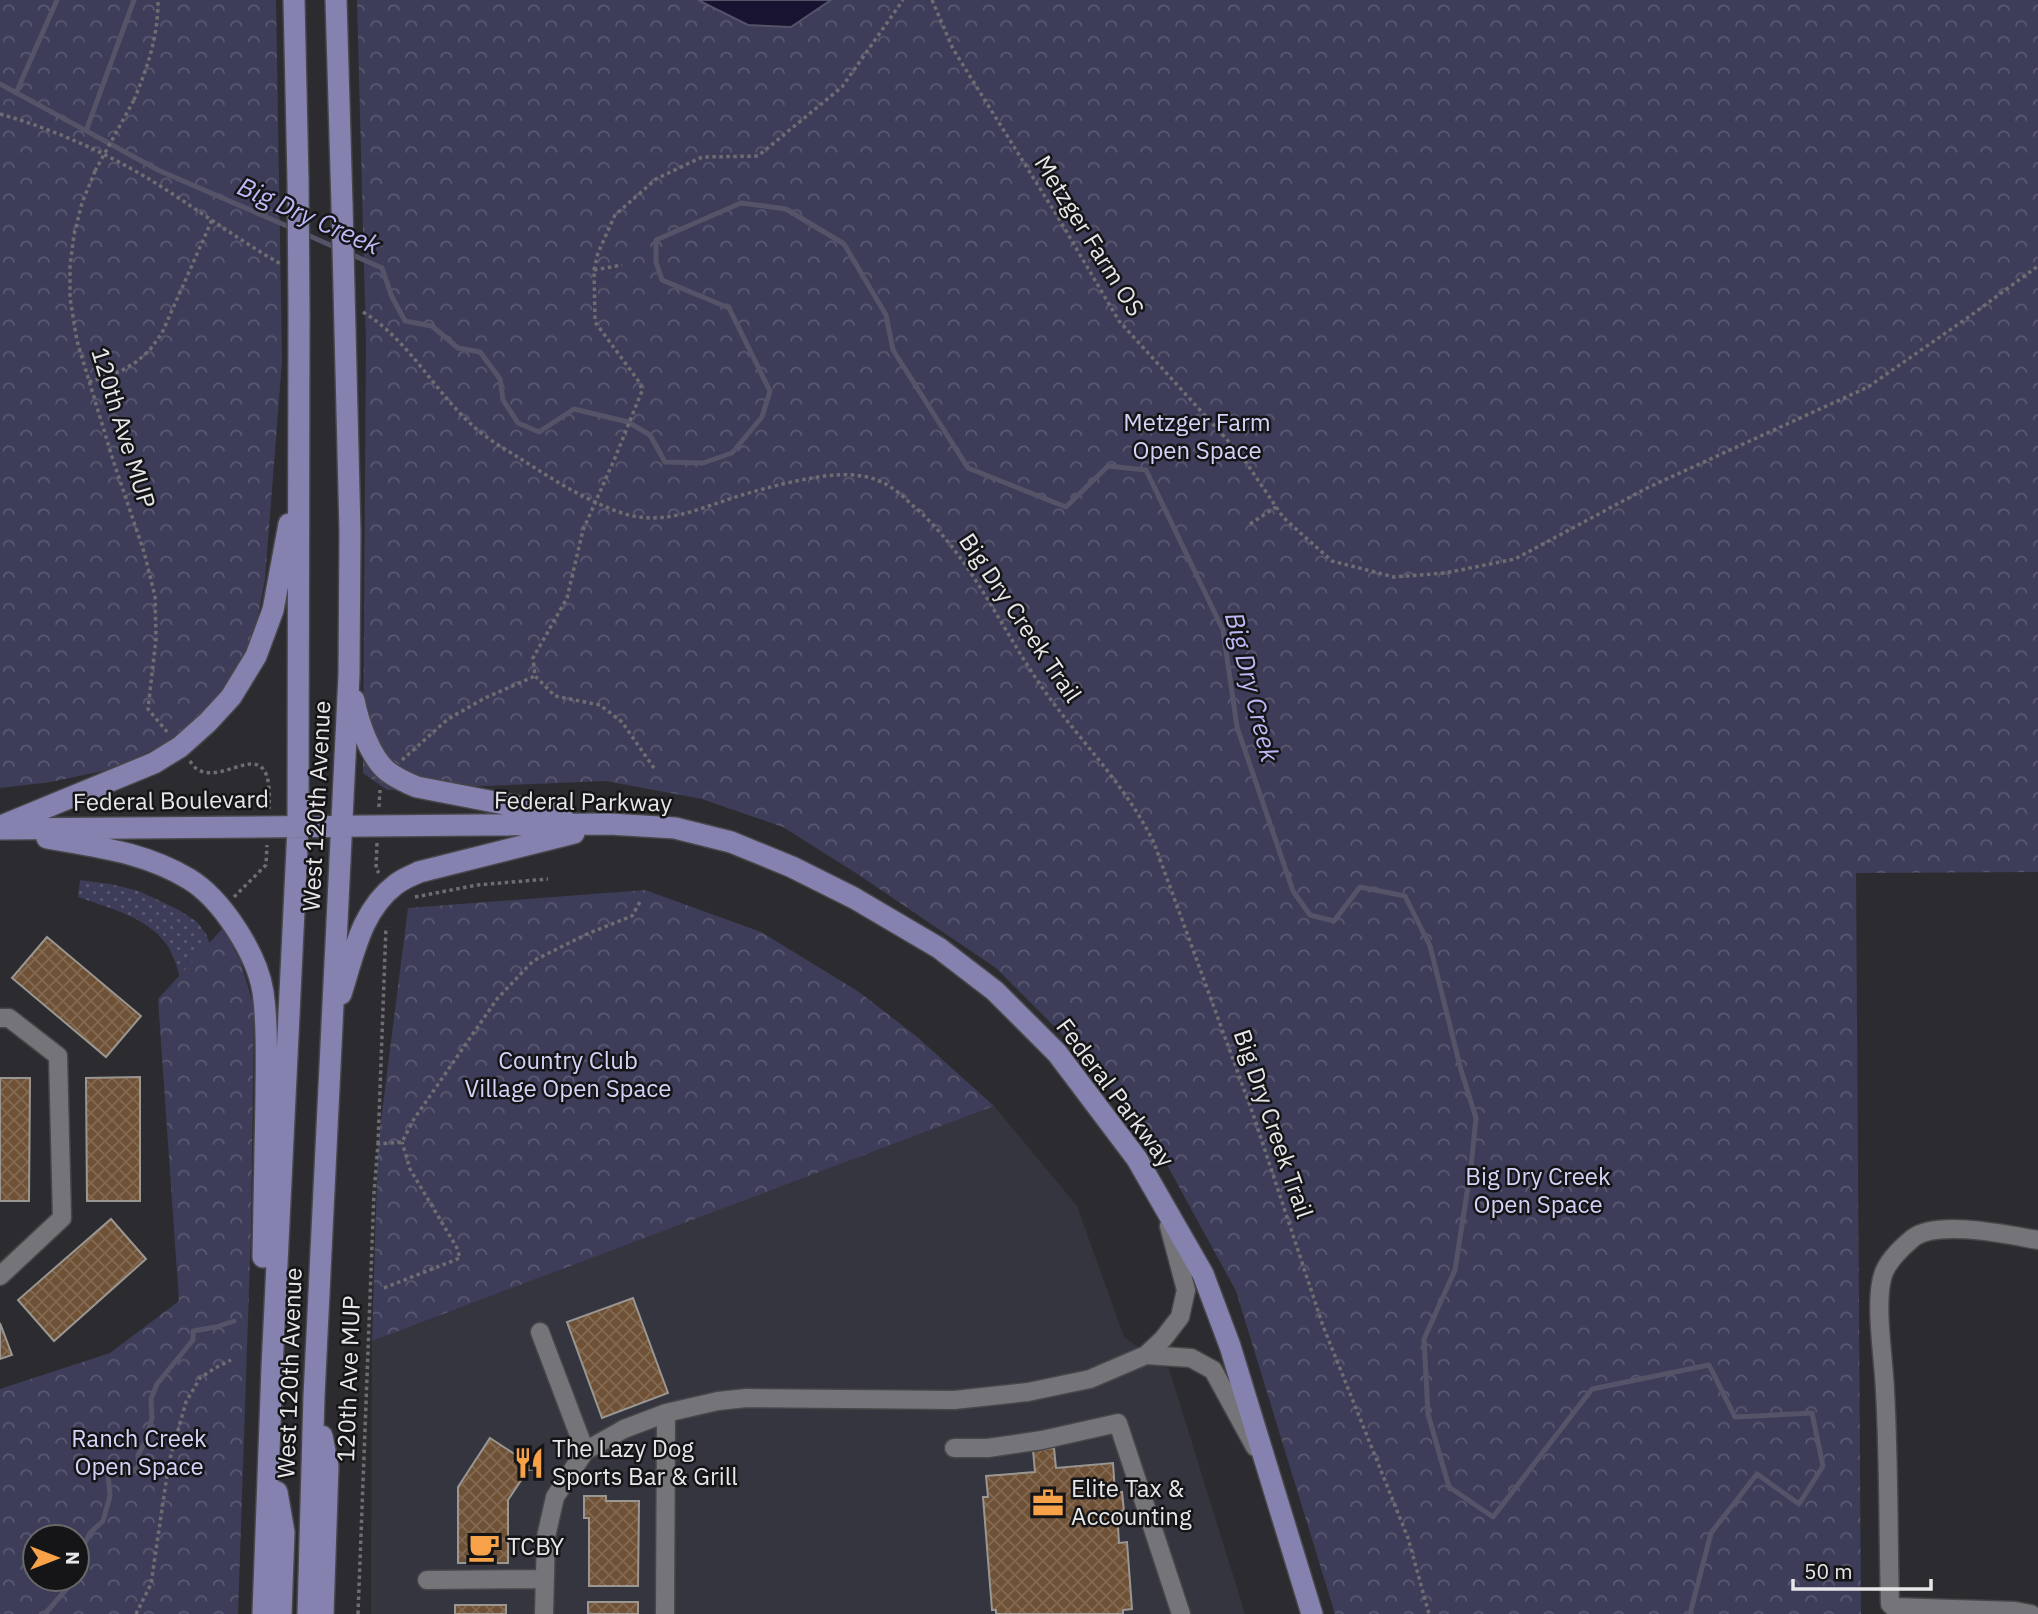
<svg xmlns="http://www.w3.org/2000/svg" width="2038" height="1614" font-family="'IBM Plex Sans',sans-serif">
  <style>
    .built { fill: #35353f }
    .grass { fill: url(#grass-dots) }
    .park { fill: url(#park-crowns); fill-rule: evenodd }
    .water { fill: #171330; stroke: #555368; stroke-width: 2 }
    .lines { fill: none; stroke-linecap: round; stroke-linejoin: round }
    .stream { stroke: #555368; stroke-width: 5 }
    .building { fill: url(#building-cross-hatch); stroke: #9a9692; stroke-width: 2 }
    .minor-casing { stroke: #47474a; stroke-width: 21 }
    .major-casing { stroke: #47474a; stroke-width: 24 }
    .path { stroke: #6e6e72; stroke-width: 3.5; stroke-dasharray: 3.5 3.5; stroke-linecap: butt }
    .minor { stroke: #747479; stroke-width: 18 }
    .major { stroke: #8582b0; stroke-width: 21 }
    .major-bridge-casing { stroke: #47474a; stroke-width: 24; stroke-linecap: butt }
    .path-bridge { stroke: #6e6e72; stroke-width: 3.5; stroke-dasharray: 3.5 3.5; stroke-linecap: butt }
    .major-bridge { stroke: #8582b0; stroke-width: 21 }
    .labels { text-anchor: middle; stroke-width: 5; stroke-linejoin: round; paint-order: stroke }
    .street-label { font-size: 24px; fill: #e7e7ea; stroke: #151517 }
    .park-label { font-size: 24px; fill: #d4d3f9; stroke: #151517 }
    .poi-label { font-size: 24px; fill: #e7e7ea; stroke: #151517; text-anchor: start }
    .water-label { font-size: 26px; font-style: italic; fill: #bcb9f7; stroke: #151517 }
  </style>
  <defs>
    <pattern id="grass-dots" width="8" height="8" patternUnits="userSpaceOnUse" patternTransform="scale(1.75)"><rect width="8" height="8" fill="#3e3d59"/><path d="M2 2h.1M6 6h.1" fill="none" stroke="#5a5971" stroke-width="1.8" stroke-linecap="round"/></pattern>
    <pattern id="park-crowns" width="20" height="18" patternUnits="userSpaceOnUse" patternTransform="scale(1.75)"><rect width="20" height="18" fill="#3e3d59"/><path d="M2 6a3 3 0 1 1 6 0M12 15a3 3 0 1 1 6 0" fill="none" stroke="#5a5971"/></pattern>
    <pattern id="building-cross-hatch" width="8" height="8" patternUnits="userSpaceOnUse" patternTransform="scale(1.75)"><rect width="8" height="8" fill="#6f5136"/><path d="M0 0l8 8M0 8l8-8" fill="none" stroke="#846a53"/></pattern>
  </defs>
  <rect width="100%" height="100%" fill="#2c2c30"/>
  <path class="built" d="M994,1106l83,100 47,131 45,32 76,245h-874l1,-273z"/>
  <path class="grass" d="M80,880l30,4 29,7 40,19 18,12 9,12 9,24 -29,43c-5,-18 -8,-37 -17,-53 -18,-30 -60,-40 -91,-51z"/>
  <path class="park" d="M0,0h276l6,361 -17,218 -9,48 -23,50 -40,47 -33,22 -44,22 -65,14 -51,6z
    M357,0h1681v872l-182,1 5,741h-526l-99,-323 -82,-150 -69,-84 -89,-89 -140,-95 -73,-46 -81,-28 -96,-18 -219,9 -24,-17 3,-431z
    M645,890l116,42 98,60 57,44 78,70 -622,235 6,-197 30,-236z
    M223,928l17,32 14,47 -3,223 -13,384h-238v-225l110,-36 69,-52 -21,-302zM35,1537h42v42h-42z"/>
  <path class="water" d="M698,0h133l-40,27 -43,-2z"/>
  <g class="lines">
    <path class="stream" d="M0,84l160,87 134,58
      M16,93l41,-93
      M86,131l48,-131
      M303,233l36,16
      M348,253l34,15 10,29 13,24 27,5 26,22 22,4 20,27 3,21 15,23 21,9 35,-23 54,13 22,13 15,27 38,1 29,-10 30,-36 8,-26 -41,-83 -67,-28 -6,-18v-22l85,-37 45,6 58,35 42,71 7,35 75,118 98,39 42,-41 38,4 77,160 14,97 56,164 17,24 24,6 26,-34 45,9 25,50 31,124 15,48 -5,49 -16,103 -31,69 4,75 21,73 44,30 99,-128 117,-24 26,52 77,-4 11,53 -24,38 -42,-30 -46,59 -21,81
      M77,1570l4,-19 9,-18 13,-12 7,-25 -2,-22h21l10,-8 -1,-11 6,-11 8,-26 -1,-19 6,-15 36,-44v-9l23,-4 18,-6
      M45,1614l30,-35"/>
  </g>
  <path class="building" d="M47,937l94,79 -35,41 -94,-79z
    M140,1077v124h-53l-1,-123z
    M0,1078h30l-1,123h-29z
    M111,1219l35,40 -92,82 -36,-41z
    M633,1298l35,95 -66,25 -35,-96z
    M0,1323l12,32 -12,4z
    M490,1438l32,21 3,-4 6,-1 5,3 2,5 -2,7 -8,1 -20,30v63h-50v-76z
    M1054,1448l2,20 57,-5 2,30 7,-1 2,19h-7l2,32 8,-1 5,67 -9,1v4h-127v-4h-4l-9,-113h5l-2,-21 49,-4 -2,-22z
    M584,1496h22v5h33l-1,85h-49v-68h-5z
    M588,1602h50v12h-50z
    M455,1605h51v9h-51z"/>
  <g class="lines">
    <defs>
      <path id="minor" d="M0,1018h9l49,38 4,162 -62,58
        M540,1332l45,119
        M1146,1355l45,3 22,12 42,77
        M954,1448h34l54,-8 76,-17 63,191
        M427,1580l117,-1
        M544,1614l2,-77 9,-40 30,-46 39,-22 42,-16 52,-12 29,-3 207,2 74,-8 62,-13 56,-24 17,-16 17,-22 6,-27 -17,-64
        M665,1614l1,-201
        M2031,1614l-16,-3 -122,-4 -3,-3c-2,-71 -1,-142 -5,-213 -1,-31 -11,-88 -2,-116 4,-13 19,-28 30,-37 25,-19 96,-3 125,2"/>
      <path id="major" d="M294,0l4,180
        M336,0l6,205
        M354,700c4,21 16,57 33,71 9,7 20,12 30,16l145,28
        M6,824l148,-61 26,-16 28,-25 23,-25 25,-41 17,-46 16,-86
        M0,829l609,-5 66,4 56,14 61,25 62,31 85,50 56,43 62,62 80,106 66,115 27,72 82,268
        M47,838c50,9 97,14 142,41 33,20 68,75 74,113 5,35 3,71 3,106 -1,53 -2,106 -3,159
        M341,994c13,-40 20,-83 54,-109 7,-6 16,-9 24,-13l155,-39
        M322,1436l6,30 -5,148
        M277,1492l7,40 -3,82
        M263,1614l9,-246 26,-541 1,-514
        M308,1614l6,-218 35,-721 1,-143 -5,-202"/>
    </defs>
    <use href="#minor" class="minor-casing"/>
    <use href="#major" class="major-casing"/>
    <path class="path" d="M932,0l21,49 106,170 60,102 122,134 42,62 13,12 36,32 62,16 51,-4 70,-14 132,-71 221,-101 102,-71 68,-50
      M134,100c14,-34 24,-63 24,-100
      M0,114c53,15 102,37 149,65 44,27 86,59 132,85
      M95,171l-13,32 -8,32 -4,31v32l7,43 36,119 31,92 11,44 1,43 -8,70 20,24
      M594,270l28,-5
      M363,312c46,28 71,79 110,114 14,13 32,23 48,33 31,20 62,40 98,53 44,16 80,-4 123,-17 27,-8 65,-18 93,-20 13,-1 29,0 42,5 13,5 24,14 34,24 60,50 90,126 135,189 36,50 81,94 108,150l99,271 70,212 85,212 21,76
      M89,382l32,-11 15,-9 13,-11 13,-18 50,-113
      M1250,524l26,-17
      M402,760l46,-41 37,-21 50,-22
      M190,761c2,3 4,6 7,8 29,19 77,-44 72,40
      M654,768l-32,-46 -22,-17 -45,-9 -20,-20 -2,-18 34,-60 16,-68 32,-72 27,-67 -2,-8 -45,-61 -1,-52 4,-17 17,-38 41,-36 46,-22 56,-1 84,-69 61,-87
      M379,807l1,-17
      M377,843l-1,26 3,4
      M234,897l32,-32 1,-20
      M415,897l62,-12 71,-6
      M378,1144l8,-217
      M384,1288l76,-30 -3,-10 -47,-79 -8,-27
      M136,1614l15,-30 18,-122 17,-60 14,-24 15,-10 16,-8
      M358,1614l16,-421 4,-49 24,-2 12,-23 83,-120 36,-38 54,-27 45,-18 9,-16"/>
    <use href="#minor" class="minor"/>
    <use href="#major" class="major"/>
    <defs>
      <path id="major-bridge" d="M298,180l1,133
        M342,205l3,125"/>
    </defs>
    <use href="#major-bridge" class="major-bridge-casing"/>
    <path class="path-bridge" d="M95,171l39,-71"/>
    <use href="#major-bridge" class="major-bridge"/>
  </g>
  <defs>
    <symbol id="restaurant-bare" viewBox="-9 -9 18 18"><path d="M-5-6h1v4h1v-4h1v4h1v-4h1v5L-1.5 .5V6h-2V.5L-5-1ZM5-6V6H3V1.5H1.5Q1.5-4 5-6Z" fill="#f7a149" stroke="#151517" stroke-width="2.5" paint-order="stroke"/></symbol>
    <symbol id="office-bare" viewBox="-9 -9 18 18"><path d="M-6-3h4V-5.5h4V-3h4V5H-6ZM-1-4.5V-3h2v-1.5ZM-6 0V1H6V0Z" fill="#f7a149" stroke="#151517" stroke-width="2.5" paint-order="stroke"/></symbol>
    <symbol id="cafe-bare" viewBox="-9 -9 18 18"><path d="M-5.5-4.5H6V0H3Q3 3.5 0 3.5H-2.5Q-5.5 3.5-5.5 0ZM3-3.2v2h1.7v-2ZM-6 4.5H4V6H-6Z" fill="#f7a149" stroke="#151517" stroke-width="2.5" paint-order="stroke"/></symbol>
  </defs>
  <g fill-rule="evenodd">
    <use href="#restaurant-bare" x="507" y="1441" width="44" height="44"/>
    <use href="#office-bare" x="1026" y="1481" width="44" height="44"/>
    <use href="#cafe-bare" x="462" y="1525" width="44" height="44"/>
  </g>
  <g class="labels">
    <g class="street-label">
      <text transform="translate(1089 236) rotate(58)" y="8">Metzger Farm OS</text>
      <text transform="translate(123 428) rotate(73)" y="8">120th Ave MUP</text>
      <text transform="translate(1020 618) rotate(56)" y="8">Big Dry Creek Trail</text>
      <text transform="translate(171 801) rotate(-1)" y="8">Federal Boulevard</text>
      <text transform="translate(583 802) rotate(1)" y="8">Federal Parkway</text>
      <text transform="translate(317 806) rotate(-87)" y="8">West 120th Avenue</text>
      <text transform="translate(1115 1093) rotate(53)" y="8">Federal Parkway</text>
      <text transform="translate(1273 1124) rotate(71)" y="8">Big Dry Creek Trail</text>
      <text transform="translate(290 1373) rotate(-88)" y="8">West 120th Avenue</text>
      <text transform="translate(349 1379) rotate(-88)" y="8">120th Ave MUP</text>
    </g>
    <g class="park-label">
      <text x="1197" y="431">Metzger Farm<tspan x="1197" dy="28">Open Space</tspan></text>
      <text x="568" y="1069">Country Club<tspan x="568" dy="28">Village Open Space</tspan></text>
      <text x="1538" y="1185">Big Dry Creek<tspan x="1538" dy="28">Open Space</tspan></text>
      <text x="139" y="1447">Ranch Creek<tspan x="139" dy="28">Open Space</tspan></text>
    </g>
    <g class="poi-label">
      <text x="552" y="1457">The Lazy Dog<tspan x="552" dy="28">Sports Bar &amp; Grill</tspan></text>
      <text x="1071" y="1497">Elite Tax &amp;<tspan x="1071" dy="28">Accounting</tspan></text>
      <text x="507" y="1555">TCBY</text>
    </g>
    <g class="water-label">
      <text transform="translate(309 216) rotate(24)" y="9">Big Dry Creek</text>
      <text transform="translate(1252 687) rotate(76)" y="9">Big Dry Creek</text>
    </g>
  </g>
  <g transform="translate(56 1558) rotate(90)"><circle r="33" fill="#151517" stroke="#69696b" stroke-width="2"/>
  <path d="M0-5L12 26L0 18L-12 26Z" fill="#f7a149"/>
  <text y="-10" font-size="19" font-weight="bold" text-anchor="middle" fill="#e7e7ea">N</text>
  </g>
  <path d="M1793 1579v10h138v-10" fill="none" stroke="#e7e7ea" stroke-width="3.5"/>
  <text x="1804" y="1579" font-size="21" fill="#e7e7ea" stroke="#151517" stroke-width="5" paint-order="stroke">50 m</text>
</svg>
